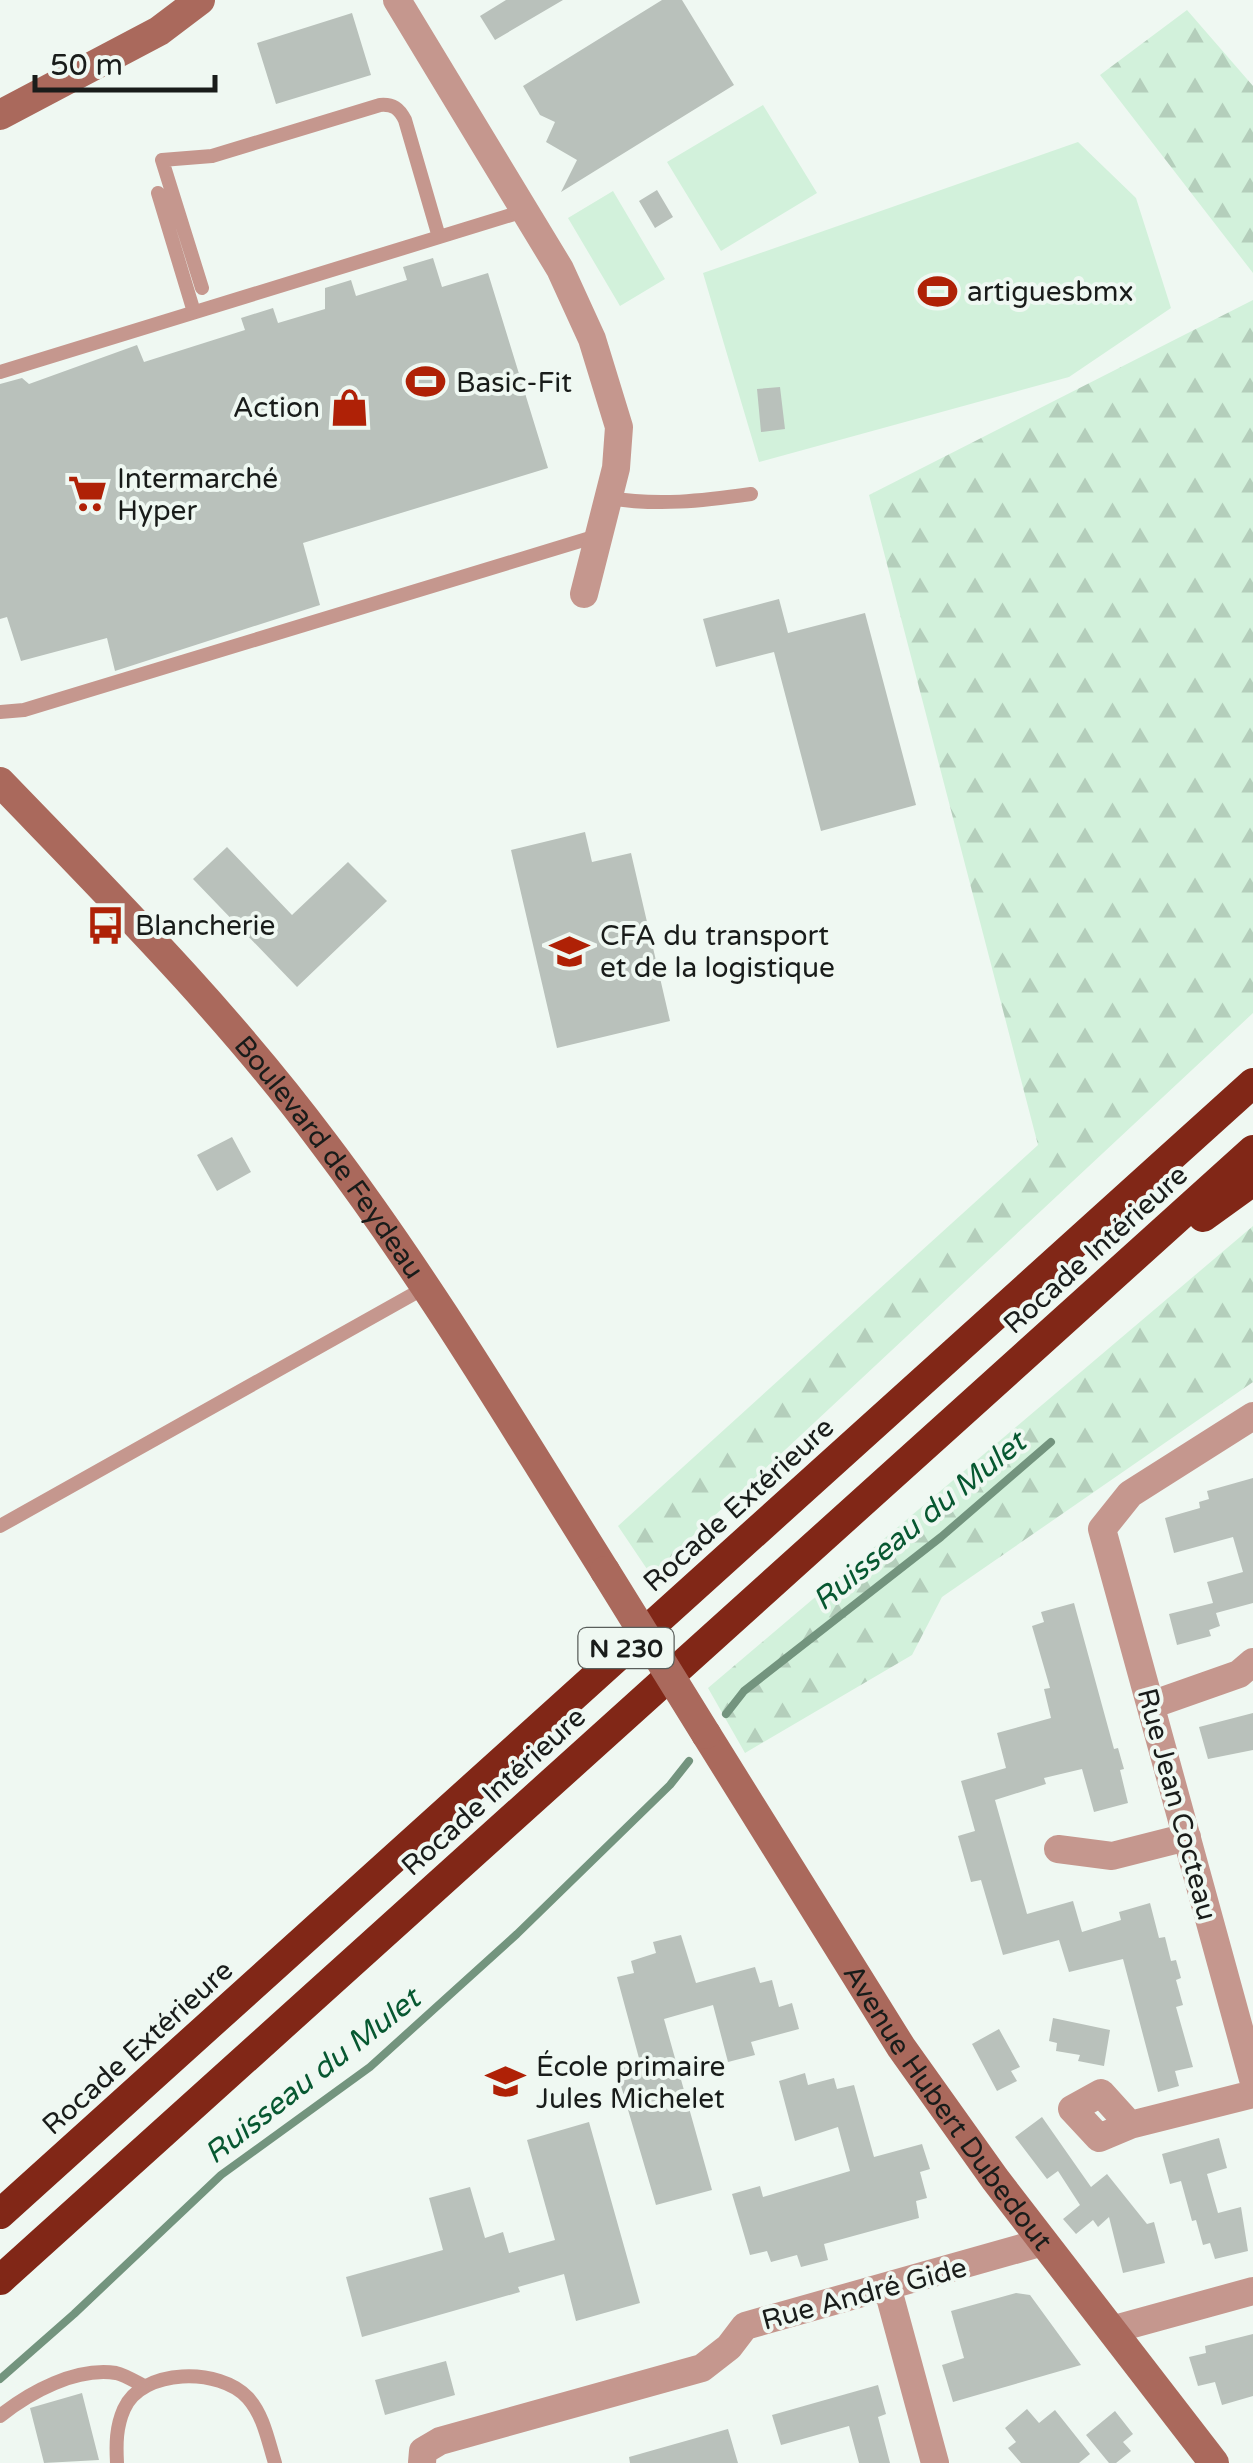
<svg xmlns="http://www.w3.org/2000/svg" width="1253" height="2463" font-family="'Varela Round',sans-serif">
  <style>
    .forest { fill: url(#forest-firs) }
    .garden { fill: #d2f1db }
    .lines { fill: none; stroke-linecap: round; stroke-linejoin: round }
    .stream { stroke: #73947e; stroke-width: 8 }
    .building { fill: #b9c1bb }
    .lane { stroke: #c5978e; stroke-width: 14 }
    .street { stroke: #c5978e; stroke-width: 28 }
    .secondary { stroke: #aa695c; stroke-width: 30 }
    .highway { stroke: #812717; stroke-width: 30 }
    .secondary-bridge { stroke: #aa695c; stroke-width: 30 }
    .labels { text-anchor: middle; stroke-width: 8; stroke-linejoin: round; paint-order: stroke }
    .shield { fill: #eff8f2; stroke: #595e5b; stroke-width: 2.5 }
    .shield-label { font-size: 25px; font-weight: bold; fill: #191c1a }
    .poi-label { font-size: 28px; fill: #191c1a; stroke: #eff8f2; text-anchor: start }
    .street-label { font-size: 28px; fill: #191c1a; stroke: #eff8f2 }
    .water-label { font-size: 30px; font-style: italic; fill: #075831; stroke: #eff8f2 }
  </style>
  <defs>
    <pattern id="forest-firs" width="22" height="20" patternUnits="userSpaceOnUse" patternTransform="scale(2.5)"><rect width="22" height="20" fill="#d2f1db"/><path d="M5 1l3.5 6h-7zM16 11l3.5 6h-7z" fill="#b4cebb"/></pattern>
  </defs>
  <rect width="100%" height="100%" fill="#eff8f2"/>
  <path class="forest" d="M1187,10l66,76v187l-153,-198z
    M1253,300v713l-602,562 -33,-49 420,-381 -169,-650z
    M1253,1226v156l-311,215 -30,58 -167,98 -37,-65z"/>
  <path class="garden" d="M763,105l54,88 -96,58 -54,-89z
    M1078,142l58,56 35,110 -102,69 -310,85 -56,-189z
    M613,191l52,88 -45,27 -52,-88z"/>
  <g class="lines">
    <path class="stream" d="M726,1714l18,-23 197,-154 110,-95
      M0,2379l74,-65 147,-139 149,-108 147,-133 153,-149 19,-24"/>
  </g>
  <path class="building" d="M506,0h57l-68,40 -15,-24z
    M662,0h20l52,85 -173,107 16,-32 -31,-18 9,-20 -15,-7 -17,-29z
    M352,13l19,62 -95,29 -19,-61z
    M657,190l16,27 -18,11 -16,-27z
    M433,258l9,29 46,-14 60,195 -245,75 17,62 -205,66 -8,-33 -86,23 -14,-44 -7,2v-235l22,-6 7,6 108,-39 7,17 101,-32 -4,-12 32,-10 5,15 47,-14v-21l26,-8 5,16 51,-16 -4,-13z
    M780,387l5,42 -24,3 -4,-43z
    M779,599l9,34 77,-20 51,192 -95,26 -47,-179 -58,15 -13,-48z
    M585,832l7,30 39,-9 39,168 -113,27 -46,-198z
    M227,847l65,68 56,-53 39,39 -90,86 -104,-108z
    M232,1137l19,35 -34,19 -20,-36z
    M1253,1478v125l-37,10 4,13 -11,4 2,6 -34,9 -8,-31 44,-11 -6,-21 36,-10 -10,-35 -59,16 -9,-35 35,-10 -1,-6 10,-3 -2,-8z
    M1074,1603l40,146 4,-1 6,21 -4,1 8,33 -34,9 -12,-43 -38,9 2,6 -51,16 32,114 46,-13 9,31 39,-12 -2,-8 31,-9 9,35 6,-1 6,24 5,-1 5,18 -5,2 7,25 -7,2 17,60 -18,4 4,15 -21,6 -35,-133 -54,13 -10,-32 -56,15 -22,-75 -10,2 -13,-46 17,-5 -14,-50 45,-13 -9,-35 54,-15 -7,-29 6,-1 -18,-62 12,-4 -3,-10z
    M1253,1713v37l-45,9 -9,-32z
    M681,1935l15,48 59,-16 5,16 12,-3 7,27 13,-4 7,26 -48,13 4,13 -27,7 -15,-57 -49,14 48,171 -56,15 -40,-136 24,-7 -23,-85 17,-4 -3,-12 25,-8 -3,-11z
    M1053,2018l57,12 -6,36 -26,-5 2,-6 -24,-4 1,-8 -8,-2z
    M999,2029l21,38 -9,4 6,10 -20,10 -25,-47z
    M805,2073l3,12 26,-7 3,11 17,-4 20,72 48,-13 8,25 -10,3 7,26 -11,3 3,17 -95,26 4,16 -27,7 -4,-12 -26,7 -4,-11 -17,4 -18,-61 28,-8 3,11 87,-26 -12,-44 -43,14 -16,-60z
    M1042,2117l49,70 16,-13 40,50 7,-2 11,41 -42,10 -14,-56 -11,10 -5,-7 -17,14 -13,-15 17,-14 -22,-34 -11,8 -32,-42z
    M589,2122l51,181 -64,18 -12,-47 -46,13 2,5 -158,45 -16,-60 97,-27 -14,-52 41,-11 15,51 18,-6 6,21 46,-13 -28,-100z
    M1219,2138l8,30 -20,6 11,39 23,-6 7,44 -33,8 -5,-16 -7,2 -7,-25 -4,1 -11,-40 -11,3 -8,-30z
    M1016,2293l14,2 51,70 -128,37 -11,-37 22,-7 -13,-47z
    M1253,2334v62l-31,9 -7,-23 -17,4 -9,-29 17,-4 -1,-7z
    M446,2361l9,34 -70,20 -10,-35z
    M878,2385l8,29 -8,3 12,46h-31l-10,-37 -68,19 -9,-30z
    M82,2393l17,67 -55,3 -14,-55z
    M1027,2409l12,14 16,-13 35,44 -11,9h-58l-13,-15 8,-6 -11,-14z
    M1115,2411l18,23 -10,8 8,9 -15,12h-7l-23,-28z
    M728,2429l10,34h-108l-1,-6z"/>
  <g class="lines">
    <path class="lane" d="M158,193l36,119
      M202,288l-40,-128 50,-4 168,-51c13,-1 19,3 25,15l34,117
      M0,372l524,-161
      M609,498c49,8 93,3 142,-4
      M0,712l24,-2 576,-175
      M0,1526l426,-239
      M0,2416c30,-24 76,-49 116,-43 9,2 20,9 28,13
      M117,2463c-1,-19 -1,-36 7,-54 18,-41 96,-42 124,-11 16,18 20,43 27,65"/>
    <path class="street" d="M397,0l163,269 32,70 27,88 -3,41 -32,126
      M1253,1416l-123,78 -28,35 151,550
      M1151,1705l88,-31 14,-12
      M1058,1849l54,7 75,-19
      M1130,2125l-29,-32 -29,16 27,29 31,-13 123,-31
      M887,2286l48,177
      M1111,2330l142,-39
      M422,2463l1,-12 17,-10 262,-73 27,-21 16,-21 298,-84"/>
    <g class="secondary">
      <path d="M0,115l159,-84 41,-31"/>
      <path id="s1" d="M0,782c111,115 227,231 323,360 104,137 191,284 282,429"/>
      <path id="s2" d="M706,1734l195,313 94,132 219,284"/>
    </g>
    <path class="highway" d="M1203,1217l50,-36
      M0,2214l1253,-1131
      M0,2280l1253,-1130"/>
    <path class="secondary-bridge" d="M605,1571l101,163"/>
  </g>
  <defs>
    <symbol id="stadium-bare" viewBox="-9 -9 18 18"><path d="M0-5a6.5 5 0 1 0 0 10a6.5 5 0 1 0 0-10ZM-3.5-1.8h7v3.6h-7Z" fill="#af2106" stroke="#eff8f2" stroke-width="2.5" paint-order="stroke"/></symbol>
    <symbol id="shop-bare" viewBox="-9 -9 18 18"><path d="M-5-2.5h2.3a2.7 3.5 0 0 1 5.4 0H5L5.5 6h-11ZM-1.5-2.5h3a1.5 2.3 0 0 0-3 0Z" fill="#af2106" stroke="#eff8f2" stroke-width="2.5" paint-order="stroke"/></symbol>
    <symbol id="supermarket-bare" viewBox="-9 -9 18 18"><path d="M-6-5.5h2.5l.6 2H6L4.5 2H-2.5L-4.4-4H-6ZM-1.5 3.2a1.3 1.3 0 1 0 .1 0ZM3 3.2a1.3 1.3 0 1 0 .1 0Z" fill="#af2106" stroke="#eff8f2" stroke-width="2.5" paint-order="stroke"/></symbol>
    <symbol id="bus-bare" viewBox="-9 -9 18 18"><path d="M-5-6H5V4H4V6H2V4H-2V6H-4V4H-5ZM-3.5-4V0h7V-4ZM-3.5 1.2v1.5H-2V1.2ZM2 1.2v1.5H3.5V1.2Z" fill="#af2106" stroke="#eff8f2" stroke-width="2.5" paint-order="stroke"/></symbol>
    <symbol id="university-bare" viewBox="-9 -9 18 18"><path d="M0-5L7-2L0 1L-7-2ZM-4 1L0 2.5L4 1V4Q0 6-4 4Z" fill="#af2106" stroke="#eff8f2" stroke-width="2.5" paint-order="stroke"/></symbol>
    <symbol id="school-bare" viewBox="-9 -9 18 18"><path d="M0-5L7-2L0 1L-7-2ZM-4 1L0 2.5L4 1V4Q0 6-4 4Z" fill="#af2106" stroke="#eff8f2" stroke-width="2.5" paint-order="stroke"/></symbol>
  </defs>
  <g fill-rule="evenodd">
    <use href="#stadium-bare" x="910" y="264" width="55" height="55"/>
    <use href="#stadium-bare" x="398" y="354" width="55" height="55"/>
    <use href="#shop-bare" x="322" y="380" width="55" height="55"/>
    <use href="#supermarket-bare" x="60" y="466" width="55" height="55"/>
    <use href="#bus-bare" x="78" y="898" width="55" height="55"/>
    <use href="#university-bare" x="542" y="924" width="55" height="55"/>
    <use href="#school-bare" x="478" y="2054" width="55" height="55"/>
  </g>
  <g class="labels">
    <rect class="shield" x="578.5" y="1628" width="95" height="40" rx="8"/>
    <g class="shield-label">
      <text x="626" y="1657">N 230</text>
    </g>
    <g class="poi-label">
      <text x="967" y="301">artiguesbmx</text>
      <text x="456" y="392">Basic-Fit</text>
      <text x="320" y="417" text-anchor="end">Action</text>
      <text x="117" y="488">Intermarché<tspan x="117" dy="32">Hyper</tspan></text>
      <text x="135" y="935">Blancherie</text>
      <text x="600" y="945">CFA du transport<tspan x="600" dy="32">et de la logistique</tspan></text>
      <text x="536" y="2076">École primaire<tspan x="536" dy="32">Jules Michelet</tspan></text>
    </g>
    <g class="street-label">
      <text dy="10" stroke="none"><textPath href="#s1" startOffset="500">Boulevard de Feydeau</textPath></text>
      <text transform="translate(1095 1249) rotate(-42)" y="10">Rocade Intérieure</text>
      <text transform="translate(738 1504) rotate(-42)" y="10">Rocade Extérieure</text>
      <text transform="translate(493 1791) rotate(-42)" y="10">Rocade Intérieure</text>
      <text transform="translate(1178 1804) rotate(75)" y="10">Rue Jean Cocteau</text>
      <text transform="translate(137 2047) rotate(-42)" y="10">Rocade Extérieure</text>
      <text dy="10" stroke="none"><textPath href="#s2" startOffset="445">Avenue Hubert Dubedout</textPath></text>
      <text transform="translate(864 2293) rotate(-15)" y="10">Rue André Gide</text>
    </g>
    <g class="water-label">
      <text transform="translate(919 1521) rotate(-39)" y="10">Ruisseau du Mulet</text>
      <text transform="translate(312 2076) rotate(-38)" y="10">Ruisseau du Mulet</text>
    </g>
  </g>
  <path d="M35 75v15h180v-15" fill="none" stroke="#191c1a" stroke-width="5"/>
  <text x="50" y="75" font-size="30" fill="#191c1a" stroke="#eff8f2" stroke-width="8" paint-order="stroke">50 m</text>
</svg>
